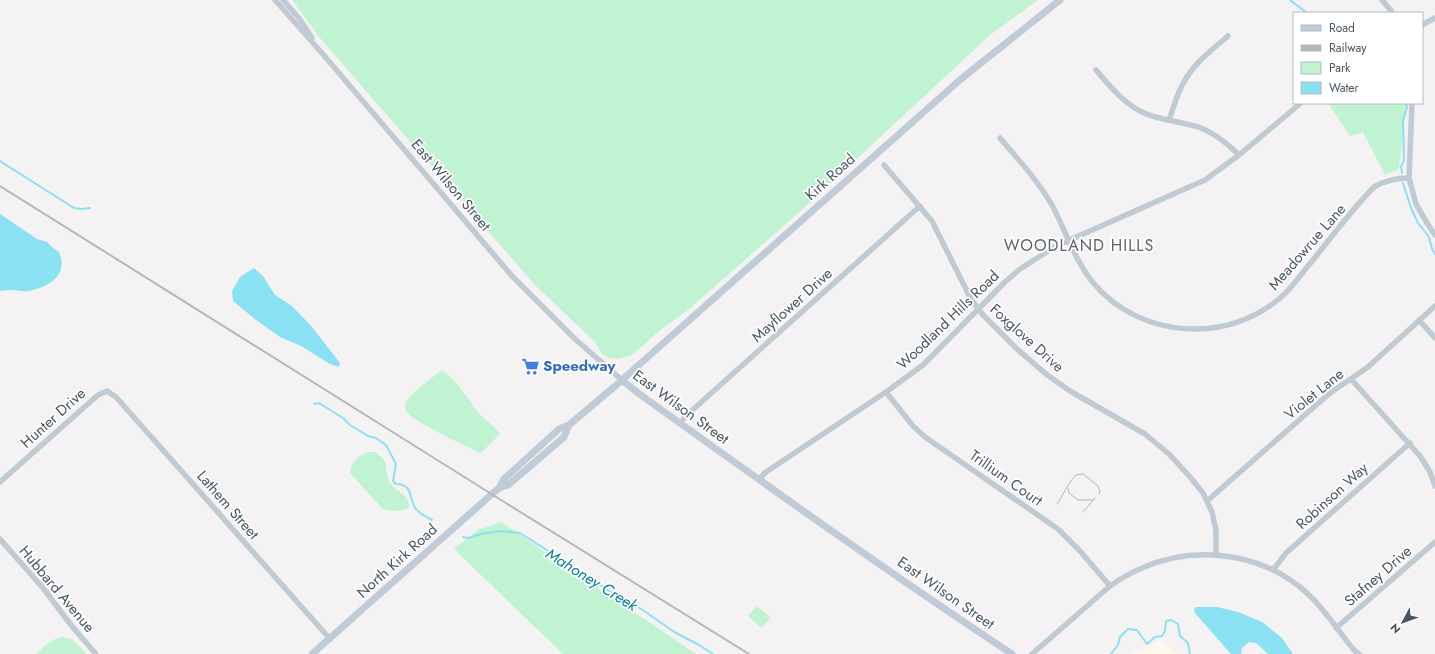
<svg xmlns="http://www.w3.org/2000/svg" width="1435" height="654" font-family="Jost,sans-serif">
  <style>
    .commercial { fill: #fef8ec }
    .green { fill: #bff3d1 }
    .water { fill: #89e1f2 }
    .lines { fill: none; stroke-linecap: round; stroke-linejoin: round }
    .stream { stroke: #89e1f2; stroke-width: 2 }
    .street { stroke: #bfcad2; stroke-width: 5.5 }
    .secondary { stroke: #bfcbd6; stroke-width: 7 }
    .tram { stroke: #b3b7bc; stroke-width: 1 }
    .rail { stroke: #b3b7bc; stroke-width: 2 }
    .labels { text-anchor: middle; stroke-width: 3.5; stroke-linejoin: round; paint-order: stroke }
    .street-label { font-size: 15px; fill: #485661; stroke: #fff }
    .shop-label { font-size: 15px; font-weight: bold; fill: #366cbe; stroke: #fff; text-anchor: start }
    .neighbourhood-label { font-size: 16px; letter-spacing: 1px; fill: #5e6267; stroke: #fff }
    .water-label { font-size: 16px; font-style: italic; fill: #067f97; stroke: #fff }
  </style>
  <rect width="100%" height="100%" fill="#f4f2f2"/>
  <path class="commercial" d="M1160,641l18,13h-49z"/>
  <path class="green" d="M292,0h746l-48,35 -185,172 -117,103 -29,21 -27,24 -14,4 -9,-1 -7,-4 -7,-12 -60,-57 -215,-247z
    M1328,103h78l-7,66 -14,6 -22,-43 -13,4z
    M441,371c10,1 30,32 37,41 7,8 16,14 22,22l-17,17 -3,2c-22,-11 -49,-23 -68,-36 -3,-2 -7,-6 -7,-10 0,-11 27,-29 36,-36z
    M369,452h6c18,12 6,16 16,32 6,9 19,10 18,24 -9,4 -18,4 -27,0l-32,-35c1,-11 9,-18 19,-21z
    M501,522l195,132h-133l-109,-105 24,-19z
    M757,606l14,12 -10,10 -13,-12z
    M63,637l10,3 14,14h-51c8,-7 16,-16 27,-17z"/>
  <path class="water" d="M0,214l37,25 10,3 6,6 6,4c10,23 -11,36 -31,39 -5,1 -10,-1 -15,-1 -5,0 -9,1 -13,1z
    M254,268l9,8 12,19 17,11 20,21 28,36 -1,4 -9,-3 -29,-18 -21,-9 -24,-17 -23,-19 -1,-10 8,-14z
    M1196,607h21l21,5 24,10 20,16 11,16h-25l-12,-11 -7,-1 -7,6 -1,6h-10l-36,-41 -1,-3z"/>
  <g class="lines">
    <path class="stream" d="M1290,0l17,13
      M0,161l74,47 8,1 8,-1
      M1402,173l-1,-7 2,-3 1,-4 -1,-38 4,-14 -1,-4
      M1403,183l8,25 7,15 11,14 3,12 3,5
      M314,404l5,-1 24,15 7,7 18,11 8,2 10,7 10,19 -3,17 3,3c18,0 12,15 20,25 4,5 10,8 16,11
      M463,537l5,1 13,-4 20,-3 19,2 55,35 10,8 34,21 9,3 48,33 23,12 14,9
      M1111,654l7,-9 2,-8 8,-8 9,1 10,14 8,-7 7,-1 3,-5 1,-10 5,-1 7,4 2,12 8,7 2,11"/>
    <path class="street" d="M275,0l46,52 191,224 63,63 47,41
      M283,0l16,18 13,20
      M1382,0l11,13
      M1422,25l13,-7
      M1096,70c14,16 27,33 46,42 18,9 40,9 59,16 15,6 27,16 38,27
      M1412,103l-3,75 7,26 11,19 8,12
      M1169,120c5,-13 8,-27 15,-38 10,-19 28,-32 44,-46
      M1000,138c18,21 38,43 52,67 14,26 23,57 43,80 46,53 132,59 185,13 11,-9 19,-21 28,-32 22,-26 42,-55 66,-79 12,-7 22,-9 35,-9
      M884,165l48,56 39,78 12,16 33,33 30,26 24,17 75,43 25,21 20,22 13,16 9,19 4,18v25
      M1419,320l16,18
      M1351,379l69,77 10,16 5,14
      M886,392l27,34 12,11 133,92 23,23 29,34
      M680,423l8,-9 232,-208
      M759,479l7,-7 120,-80 37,-27 82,-83 15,-13 36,-23 149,-66 34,-25 62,-52
      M0,482l98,-87 9,-4 9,6 214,242
      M1207,501l123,-108 38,-26 67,-61
      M0,539l43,49 28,37 25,29
      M1273,570l13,-17 124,-110
      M1336,628l99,-86
      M1032,654l78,-68c10,-7 20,-13 32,-18 55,-24 123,-15 167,27 17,16 30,37 45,55l5,4"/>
    <path class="secondary" d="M622,380l16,13c124,89 247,177 374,261
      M499,488l9,-3 56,-48 5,-12
      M312,654l180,-160 7,-6 5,-9 55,-50 10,-4 45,-38 347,-308 99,-79"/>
    <path class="tram" d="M1068,488l1,5 9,7h16
      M1057,504c5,-7 13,-24 19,-29l7,-1 14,11 3,6 -1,3
      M1083,512l12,-14"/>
    <path class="rail" d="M0,186l501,314 248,154"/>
  </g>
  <defs>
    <symbol id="supermarket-bare" viewBox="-9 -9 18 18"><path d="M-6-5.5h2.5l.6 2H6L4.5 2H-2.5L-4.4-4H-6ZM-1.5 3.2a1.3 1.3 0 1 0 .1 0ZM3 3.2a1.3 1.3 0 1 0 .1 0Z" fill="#3f7fe0" stroke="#fff" stroke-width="2.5" paint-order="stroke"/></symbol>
  </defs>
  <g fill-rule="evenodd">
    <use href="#supermarket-bare" x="518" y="354" width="25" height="25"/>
  </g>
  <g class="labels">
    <g class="street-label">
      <text transform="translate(830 177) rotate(-42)" y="5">Kirk Road</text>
      <text transform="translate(451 185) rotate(50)" y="5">East Wilson Street</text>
      <text transform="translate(1307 247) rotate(-49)" y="5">Meadowrue Lane</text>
      <text transform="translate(792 305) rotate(-42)" y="5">Mayflower Drive</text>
      <text transform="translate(948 320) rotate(-44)" y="5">Woodland Hills Road</text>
      <text transform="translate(1027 338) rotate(42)" y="5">Foxglove Drive</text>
      <text transform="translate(1314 394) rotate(-39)" y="5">Violet Lane</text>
      <text transform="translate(681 407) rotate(36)" y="5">East Wilson Street</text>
      <text transform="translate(53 418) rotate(-42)" y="5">Hunter Drive</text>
      <text transform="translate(1006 478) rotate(35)" y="5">Trillium Court</text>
      <text transform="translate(1332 496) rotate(-42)" y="5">Robinson Way</text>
      <text transform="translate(228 505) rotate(49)" y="5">Lathem Street</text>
      <text transform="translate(397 561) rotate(-42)" y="5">North Kirk Road</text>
      <text transform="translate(1378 576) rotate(-41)" y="5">Stafney Drive</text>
      <text transform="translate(57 589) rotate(50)" y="5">Hubbard Avenue</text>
      <text transform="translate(946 593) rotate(35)" y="5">East Wilson Street</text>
    </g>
    <g class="shop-label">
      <text x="543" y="371">Speedway</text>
    </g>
    <g class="neighbourhood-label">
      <text x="1079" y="251">WOODLAND HILLS</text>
    </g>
    <g class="water-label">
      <text transform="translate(592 579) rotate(32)" y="6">Mahoney Creek</text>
    </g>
  </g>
  <rect x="1293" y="12" width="130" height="92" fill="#ffffff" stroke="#b6bbc0"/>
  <rect x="1301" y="25" width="20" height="6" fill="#bfcbd6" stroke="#b6bbc0"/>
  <text x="1329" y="32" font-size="12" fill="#485661">Road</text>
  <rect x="1301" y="45" width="20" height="6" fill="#b3b7bc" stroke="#b6bbc0"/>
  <text x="1329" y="52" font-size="12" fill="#485661">Railway</text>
  <rect x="1301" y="62" width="20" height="12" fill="#bff3d1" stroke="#b6bbc0"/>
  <text x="1329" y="72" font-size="12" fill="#485661">Park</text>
  <rect x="1301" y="82" width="20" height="12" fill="#89e1f2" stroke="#b6bbc0"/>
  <text x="1329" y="92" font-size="12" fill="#485661">Water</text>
  <g transform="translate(1403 622) rotate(229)" stroke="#ffffff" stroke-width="3" paint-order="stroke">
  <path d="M0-3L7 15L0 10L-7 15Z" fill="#485661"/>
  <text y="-6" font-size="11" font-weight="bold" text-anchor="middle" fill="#485661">N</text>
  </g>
</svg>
